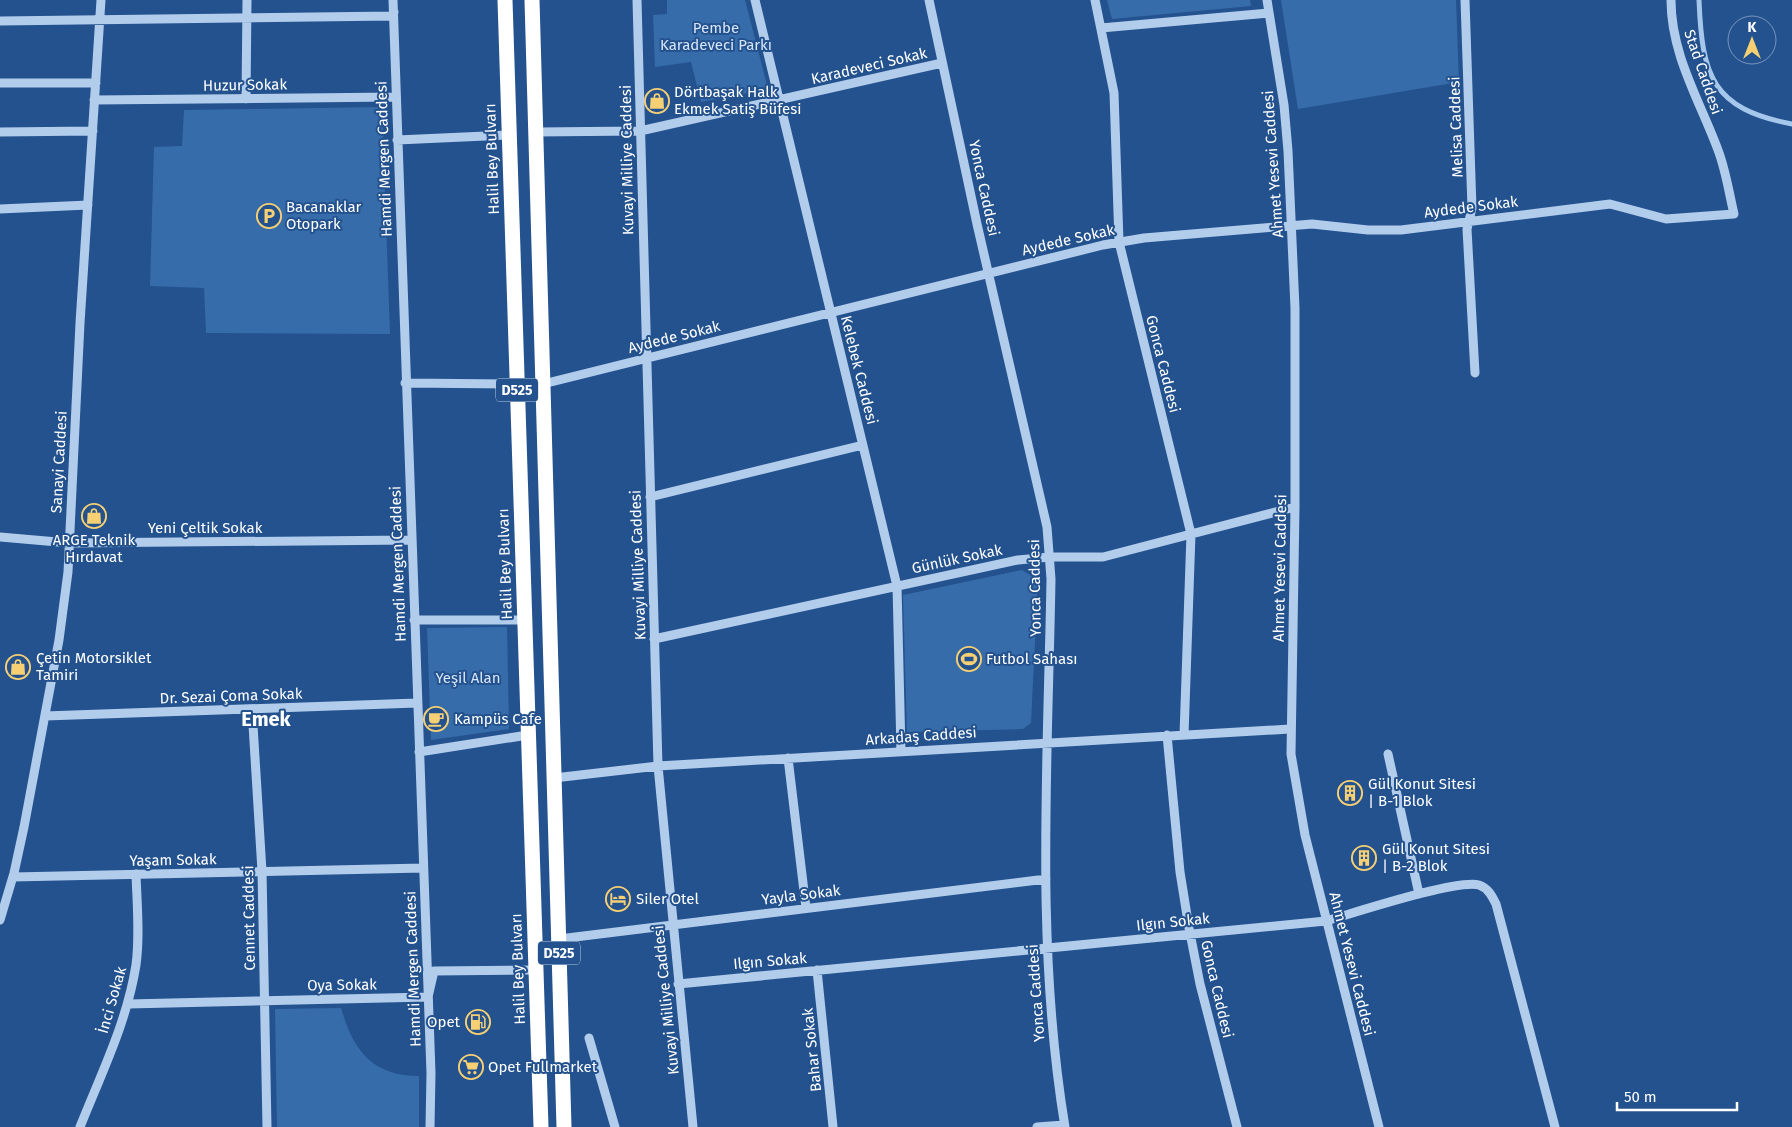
<svg xmlns="http://www.w3.org/2000/svg" width="1792" height="1127" font-family="'Fira Sans',sans-serif">
  <style>
    .green { fill: #376cab }
    .lines { fill: none; stroke-linecap: round; stroke-linejoin: round }
    .stream { stroke: #a6c7ec; stroke-width: 5 }
    .minor { stroke: #b2ccec; stroke-width: 9 }
    .highway { stroke: #fff; stroke-width: 15 }
    .labels { text-anchor: middle; stroke-width: 4; stroke-linejoin: round; paint-order: stroke }
    .shield { fill: #23528e; stroke: #bdcbdd; stroke-width: 1 }
    .shield-label { font-size: 14px; font-weight: bold; fill: #fff }
    .park-label { font-size: 15px; fill: #d7e6f9; stroke: #23528e }
    .street-label { font-size: 15px; fill: #fff; stroke: #23528e }
    .poi-label { font-size: 15px; fill: #fff; stroke: #23528e; text-anchor: start }
    .district-label { font-size: 20px; font-weight: bold; fill: #fff; stroke: #23528e }
  </style>
  <rect width="100%" height="100%" fill="#23528e"/>
  <path class="green" d="M667,0h78l23,89 -67,13 -10,-40 -36,5 -2,-52 14,-1z
    M1107,0h143l1,6 -139,13z
    M1281,0h175l3,82 -161,27z
    M382,107l8,227 -184,-1 -2,-45 -54,-2 4,-139 28,-1 2,-36z
    M1022,570l16,10 -7,143 -8,6 -116,3 -4,-137z
    M507,627l2,102 -78,11 -4,-112z
    M341,1008c12,42 31,68 78,68v51h-142l-2,-118z"/>
  <g class="lines">
    <path class="stream" d="M1699,0c3,76 13,109 93,124"/>
    <path class="minor" d="M393,0l38,1073 -1,54
      M637,0l21,766 35,361
      M755,0l142,586 4,165
      M929,0l48,224 70,303 4,52c-3,183 -16,367 14,548
      M1095,0l19,93 5,149 72,292 -7,201
      M1267,0l17,105 4,46 7,157v199l-4,247 14,81 74,292
      M1465,0l7,208 -5,21 8,144
      M0,21l393,-5 1,-4
      M1101,28l168,-15
      M0,83h96
      M246,99l1,-99
      M94,100l301,-3
      M0,132l93,-1
      M536,132l104,-1 302,-68
      M397,140l111,-5
      M0,209l88,-4
      M405,383l111,1
      M543,384l560,-139 41,-7 168,-14 56,6h33l209,-26 56,15 68,-5c-5,-21 -8,-43 -16,-64 -18,-49 -47,-95 -47,-150
      M650,497l213,-52
      M0,537l69,6 342,-3
      M414,620h110
      M654,639l364,-79 32,-3h53l192,-50
      M252,709l10,162 5,256
      M45,716l372,-13
      M1167,735l13,137 9,56 11,56 37,143
      M419,752l109,-17
      M1388,754l31,140
      M788,758l18,150
      M554,778l104,-12 632,-37
      M13,877l410,-9
      M0,920l14,-47 10,-46 35,-187 9,-68 12,-249 21,-323
      M559,939l487,-60
      M817,970l16,157
      M678,984l648,-63c28,-8 131,-42 153,-36 9,3 13,11 17,19l59,223
      M128,1004l300,-7 6,-26 102,-1
      M589,1038l26,89
      M80,1127c21,-53 47,-105 56,-162 4,-29 1,-61 0,-91
      M1037,1127l27,-2"/>
    <path class="highway" d="M505,0l36,1127
      M532,0l32,1127"/>
  </g>
  <defs>
    <symbol id="shop-ring" viewBox="-11 -11 22 22"><circle r="9.5" fill="#23528e" stroke="#f7d074" stroke-width="1.5"/><path d="M-5-2.5h2.3a2.7 3.5 0 0 1 5.4 0H5L5.5 6h-11ZM-1.5-2.5h3a1.5 2.3 0 0 0-3 0Z" fill="#f7d074"/></symbol>
    <symbol id="parking-ring" viewBox="-11 -11 22 22"><circle r="9.5" fill="#23528e" stroke="#f7d074" stroke-width="1.5"/><path d="M-3.5-5.5H1a3.5 3.5 0 0 1 0 7H-1V5.5H-3.5ZM-1-3.4V-.6H.8a1.4 1.4 0 0 0 0-2.8Z" fill="#f7d074"/></symbol>
    <symbol id="stadium-ring" viewBox="-11 -11 22 22"><circle r="9.5" fill="#23528e" stroke="#f7d074" stroke-width="1.5"/><path d="M0-5a6.5 5 0 1 0 0 10a6.5 5 0 1 0 0-10ZM-3.5-1.8h7v3.6h-7Z" fill="#f7d074"/></symbol>
    <symbol id="cafe-ring" viewBox="-11 -11 22 22"><circle r="9.5" fill="#23528e" stroke="#f7d074" stroke-width="1.5"/><path d="M-5.5-4.5H6V0H3Q3 3.5 0 3.5H-2.5Q-5.5 3.5-5.5 0ZM3-3.2v2h1.7v-2ZM-6 4.5H4V6H-6Z" fill="#f7d074"/></symbol>
    <symbol id="building-ring" viewBox="-11 -11 22 22"><circle r="9.5" fill="#23528e" stroke="#f7d074" stroke-width="1.5"/><path d="M-4-6H4V6H1V3H-1V6H-4ZM-2.5-4.3h1.7v1.8h-1.7ZM.8-4.3h1.7v1.8H.8ZM-2.5-1h1.7V.8h-1.7ZM.8-1h1.7V.8H.8Z" fill="#f7d074"/></symbol>
    <symbol id="hotel-ring" viewBox="-11 -11 22 22"><circle r="9.5" fill="#23528e" stroke="#f7d074" stroke-width="1.5"/><path d="M-6-4.5h1.5V1H6V5H4.5V3h-9V5H-6ZM-4 0a1.8 1.8 0 1 1 3.6 0ZM.5 0V-2.5h3Q6-2.5 6 0Z" fill="#f7d074"/></symbol>
    <symbol id="fuel-ring" viewBox="-11 -11 22 22"><circle r="9.5" fill="#23528e" stroke="#f7d074" stroke-width="1.5"/><path d="M-5.5-6h7V0h2V4h1.3V-2.5L3-4.5l.8-.8L6-3V5H2.5V1h-1V6h-7ZM-4.2-4.7v3.2H.2V-4.7Z" fill="#f7d074"/></symbol>
    <symbol id="supermarket-ring" viewBox="-11 -11 22 22"><circle r="9.5" fill="#23528e" stroke="#f7d074" stroke-width="1.5"/><path d="M-6-5.5h2.5l.6 2H6L4.5 2H-2.5L-4.4-4H-6ZM-1.5 3.2a1.3 1.3 0 1 0 .1 0ZM3 3.2a1.3 1.3 0 1 0 .1 0Z" fill="#f7d074"/></symbol>
  </defs>
  <g fill-rule="evenodd">
    <use href="#shop-ring" x="643" y="87" width="28" height="28"/>
    <use href="#parking-ring" x="255" y="202" width="28" height="28"/>
    <use href="#shop-ring" x="80" y="502" width="28" height="28"/>
    <use href="#stadium-ring" x="955" y="645" width="28" height="28"/>
    <use href="#shop-ring" x="4" y="653" width="28" height="28"/>
    <use href="#cafe-ring" x="422" y="705" width="28" height="28"/>
    <use href="#building-ring" x="1336" y="779" width="28" height="28"/>
    <use href="#building-ring" x="1350" y="844" width="28" height="28"/>
    <use href="#hotel-ring" x="604" y="885" width="28" height="28"/>
    <use href="#fuel-ring" x="464" y="1008" width="28" height="28"/>
    <use href="#supermarket-ring" x="457" y="1053" width="28" height="28"/>
  </g>
  <g class="labels">
    <g class="shield">
      <rect x="496" y="378.5" width="42" height="23" rx="4"/>
      <rect x="538" y="941.5" width="42" height="23" rx="4"/>
    </g>
    <g class="shield-label">
      <text x="517" y="395">D525</text>
      <text x="559" y="958">D525</text>
    </g>
    <g class="park-label">
      <text x="716" y="33">Pembe<tspan x="716" dy="17">Karadeveci Parkı</tspan></text>
      <text x="468" y="683">Yeşil Alan</text>
    </g>
    <g class="street-label">
      <text transform="translate(869 66) rotate(-13)" y="5">Karadeveci Sokak</text>
      <text transform="translate(1703 72) rotate(71)" y="5">Stad Caddesi</text>
      <text transform="translate(245 85) rotate(-1)" y="5">Huzur Sokak</text>
      <text transform="translate(1456 127) rotate(-92)" y="5">Melisa Caddesi</text>
      <text transform="translate(384 159) rotate(-92)" y="5">Hamdi Mergen Caddesi</text>
      <text transform="translate(492 159) rotate(-92)" y="5">Halil Bey Bulvarı</text>
      <text transform="translate(627 160) rotate(-91)" y="5">Kuvayi Milliye Caddesi</text>
      <text transform="translate(1273 164) rotate(-94)" y="5">Ahmet Yesevi Caddesi</text>
      <text transform="translate(984 188) rotate(78)" y="5">Yonca Caddesi</text>
      <text transform="translate(1471 207) rotate(-7)" y="5">Aydede Sokak</text>
      <text transform="translate(1068 240) rotate(-13)" y="5">Aydede Sokak</text>
      <text transform="translate(674 337) rotate(-14)" y="5">Aydede Sokak</text>
      <text transform="translate(1163 364) rotate(76)" y="5">Gonca Caddesi</text>
      <text transform="translate(859 370) rotate(76)" y="5">Kelebek Caddesi</text>
      <text transform="translate(59 462) rotate(-87)" y="5">Sanayi Caddesi</text>
      <text x="205" y="533">Yeni Çeltik Sokak</text>
      <text transform="translate(957 559) rotate(-12)" y="5">Günlük Sokak</text>
      <text transform="translate(398 564) rotate(-92)" y="5">Hamdi Mergen Caddesi</text>
      <text transform="translate(505 564) rotate(-92)" y="5">Halil Bey Bulvarı</text>
      <text transform="translate(638 565) rotate(-92)" y="5">Kuvayi Milliye Caddesi</text>
      <text transform="translate(1280 568) rotate(-89)" y="5">Ahmet Yesevi Caddesi</text>
      <text transform="translate(1035 588) rotate(-91)" y="5">Yonca Caddesi</text>
      <text transform="translate(231 696) rotate(-2)" y="5">Dr. Sezai Çoma Sokak</text>
      <text transform="translate(921 736) rotate(-4)" y="5">Arkadaş Caddesi</text>
      <text transform="translate(173 860) rotate(-1)" y="5">Yaşam Sokak</text>
      <text transform="translate(801 895) rotate(-7)" y="5">Yayla Sokak</text>
      <text transform="translate(249 918) rotate(-91)" y="5">Cennet Caddesi</text>
      <text transform="translate(1173 922) rotate(-6)" y="5">Ilgın Sokak</text>
      <text transform="translate(770 961) rotate(-5)" y="5">Ilgın Sokak</text>
      <text transform="translate(1352 964) rotate(76)" y="5">Ahmet Yesevi Caddesi</text>
      <text transform="translate(413 969) rotate(-92)" y="5">Hamdi Mergen Caddesi</text>
      <text transform="translate(518 969) rotate(-92)" y="5">Halil Bey Bulvarı</text>
      <text transform="translate(342 985) rotate(-1)" y="5">Oya Sokak</text>
      <text transform="translate(1217 989) rotate(77)" y="5">Gonca Caddesi</text>
      <text transform="translate(1036 993) rotate(-94)" y="5">Yonca Caddesi</text>
      <text transform="translate(112 1000) rotate(-74)" y="5">İnci Sokak</text>
      <text transform="translate(666 1000) rotate(-96)" y="5">Kuvayi Milliye Caddesi</text>
      <text transform="translate(812 1050) rotate(-96)" y="5">Bahar Sokak</text>
    </g>
    <g class="poi-label">
      <text x="674" y="97">Dörtbaşak Halk<tspan x="674" dy="17">Ekmek Satiş Büfesi</tspan></text>
      <text x="286" y="212">Bacanaklar<tspan x="286" dy="17">Otopark</tspan></text>
      <text x="94" y="545" text-anchor="middle">ARGE Teknik<tspan x="94" dy="17">Hırdavat</tspan></text>
      <text x="36" y="663">Çetin Motorsiklet<tspan x="36" dy="17">Tamiri</tspan></text>
      <text x="986" y="664">Futbol Sahası</text>
      <text x="454" y="724">Kampüs Cafe</text>
      <text x="1368" y="789">Gül Konut Sitesi<tspan x="1368" dy="17">| B-1 Blok</tspan></text>
      <text x="1382" y="854">Gül Konut Sitesi<tspan x="1382" dy="17">| B-2 Blok</tspan></text>
      <text x="636" y="904">Siler Otel</text>
      <text x="460" y="1027" text-anchor="end">Opet</text>
      <text x="488" y="1072">Opet Fullmarket</text>
    </g>
    <g class="district-label">
      <text x="266" y="726">Emek</text>
    </g>
  </g>
  <g transform="translate(1752 40)"><circle r="24" fill="#23528e" stroke="#7b97bb"/>
  <path d="M0-4L9 19L0 12L-9 19Z" fill="#f7d074"/>
  <text y="-8" font-size="14" font-weight="bold" text-anchor="middle" fill="#ffffff">K</text>
  </g>
  <path d="M1617 1102v8h120v-8" fill="none" stroke="#ffffff" stroke-width="2.5"/>
  <text x="1624" y="1102" font-size="15" fill="#ffffff" stroke="#23528e" stroke-width="4" paint-order="stroke">50 m</text>
</svg>
